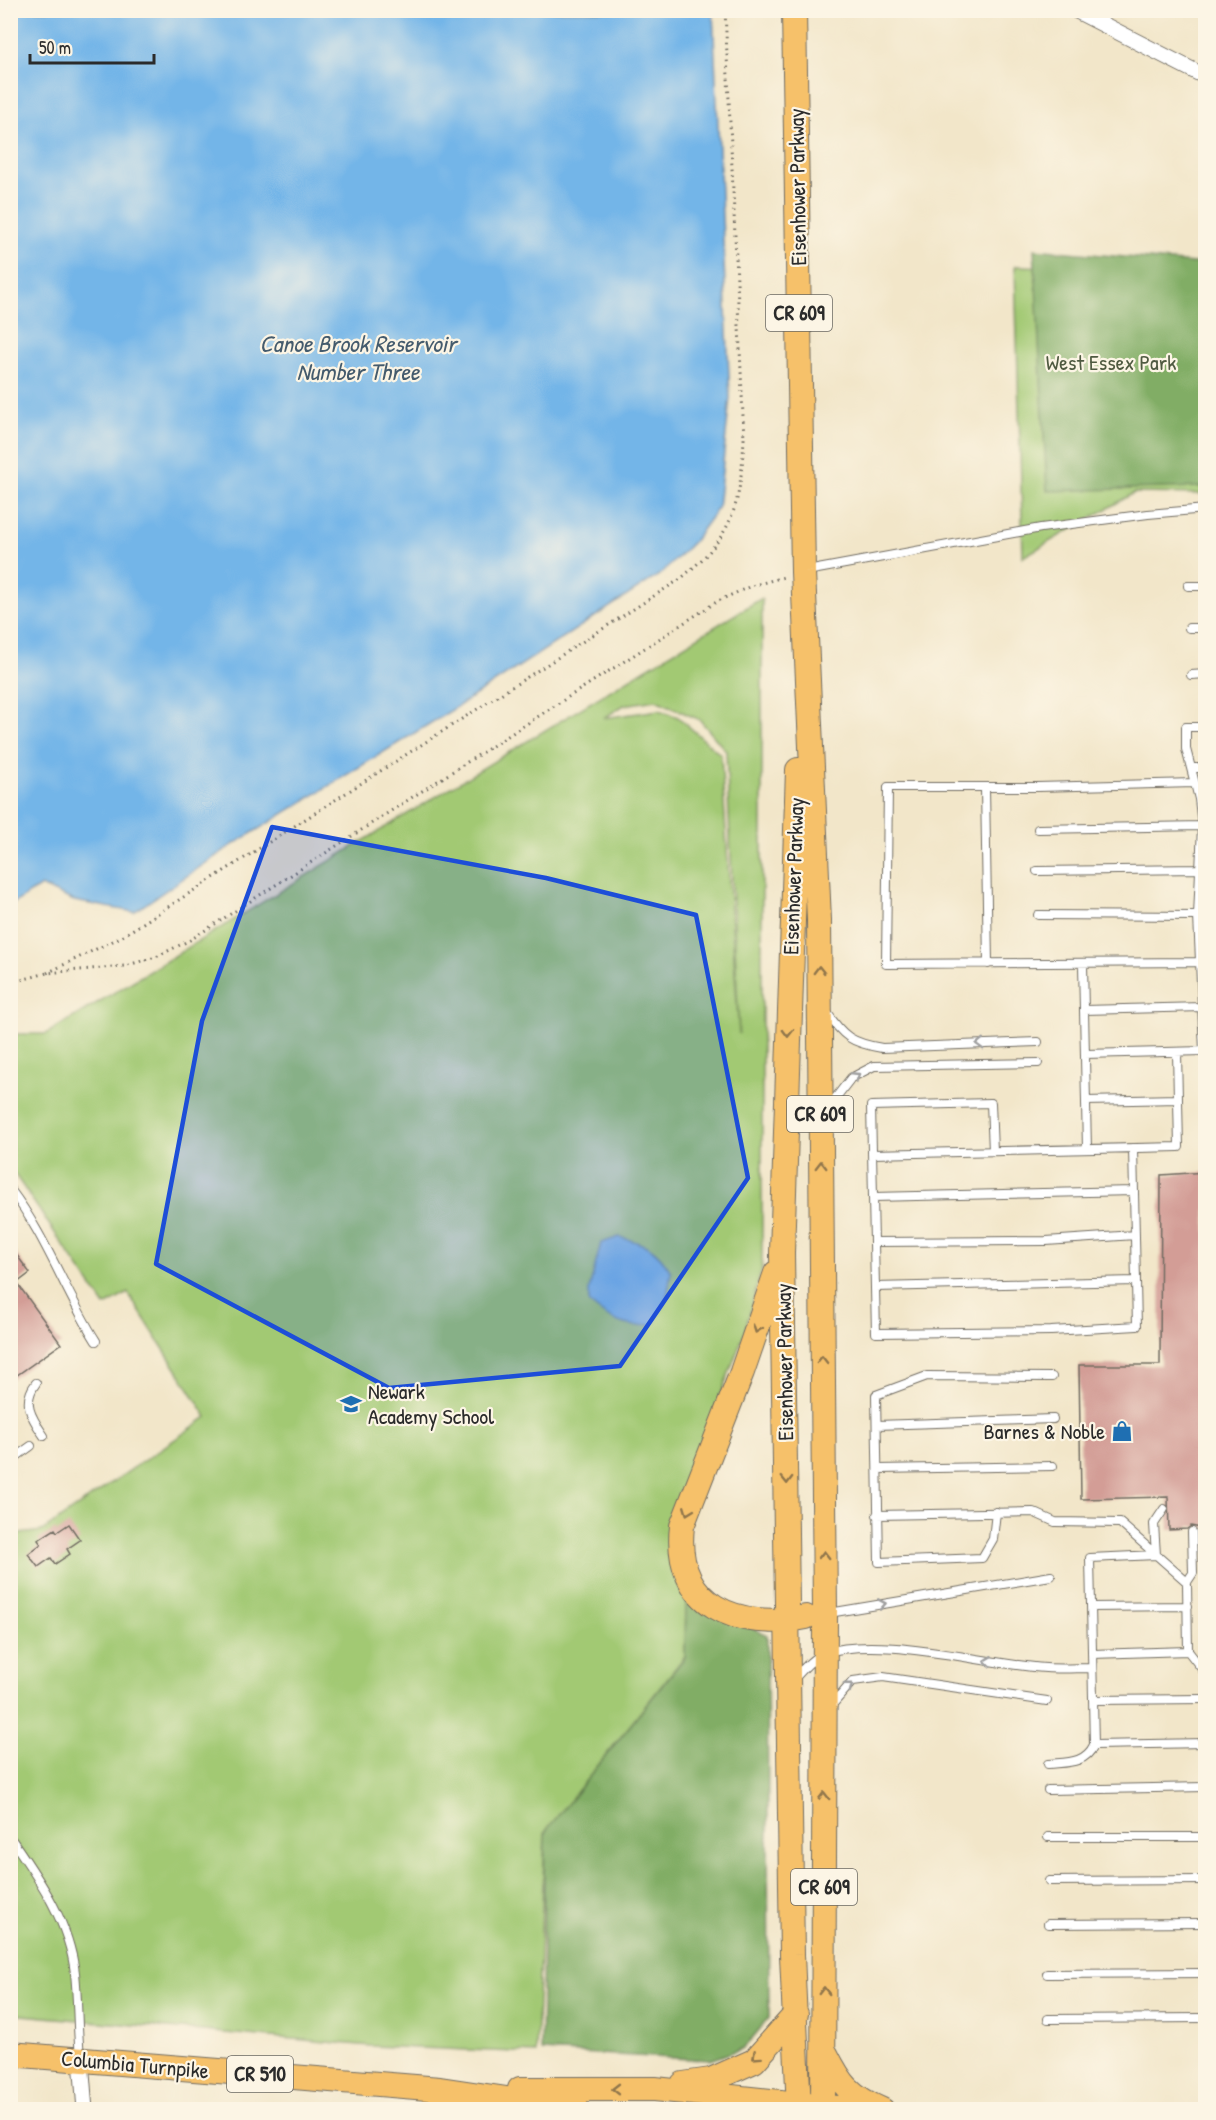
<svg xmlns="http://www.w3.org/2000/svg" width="1216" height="2120" font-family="'Patrick Hand',sans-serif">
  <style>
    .green { fill: #a2c973; stroke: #667a4f; stroke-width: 1.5; fill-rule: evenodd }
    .forest { fill: #81ad65; stroke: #566c48; stroke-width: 1.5 }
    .water { fill: #73b5e8; stroke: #4f708a; stroke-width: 1.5 }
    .building { fill: #d39d96 }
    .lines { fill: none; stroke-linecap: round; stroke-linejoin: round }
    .lane-casing { stroke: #716c62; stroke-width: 10 }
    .street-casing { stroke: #716c62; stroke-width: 17 }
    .primary-casing { stroke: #716c62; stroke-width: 26 }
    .path { stroke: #716c62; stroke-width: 3; stroke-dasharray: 1.5 4.5; stroke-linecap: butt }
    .lane { stroke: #fff; stroke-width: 8 }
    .street { stroke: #fff; stroke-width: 15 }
    .primary { stroke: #f6c16b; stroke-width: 24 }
    .oneway { stroke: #90764b }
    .oneway2 { stroke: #a0a0a0 }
    .marked { fill: #1d4ed8; fill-opacity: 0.2; stroke: #1d4ed8; stroke-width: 4.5; stroke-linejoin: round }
    .labels { text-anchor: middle; stroke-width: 4.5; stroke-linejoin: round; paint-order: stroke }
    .shield { fill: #fcf5e5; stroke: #6a6863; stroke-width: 1.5 }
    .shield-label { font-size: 21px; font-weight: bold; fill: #2b2b2b }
    .street-label { font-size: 22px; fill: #2b2b2b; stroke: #fcf5e5 }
    .park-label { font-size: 22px; fill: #4f5a41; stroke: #fcf5e5 }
    .poi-label { font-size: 22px; fill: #2b2b2b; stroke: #fcf5e5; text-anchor: start }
    .water-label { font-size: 24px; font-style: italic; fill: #445b6d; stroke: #fcf5e5 }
  </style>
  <rect width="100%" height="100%" fill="#fcf5e5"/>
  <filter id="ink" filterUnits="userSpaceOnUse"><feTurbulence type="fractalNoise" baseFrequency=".0167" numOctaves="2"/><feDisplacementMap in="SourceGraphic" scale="12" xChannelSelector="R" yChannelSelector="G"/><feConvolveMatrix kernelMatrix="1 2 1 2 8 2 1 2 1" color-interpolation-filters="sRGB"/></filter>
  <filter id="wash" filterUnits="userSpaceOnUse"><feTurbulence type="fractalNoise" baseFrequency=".008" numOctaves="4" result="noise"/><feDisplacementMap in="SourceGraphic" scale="24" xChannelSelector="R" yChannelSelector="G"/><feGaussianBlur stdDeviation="1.35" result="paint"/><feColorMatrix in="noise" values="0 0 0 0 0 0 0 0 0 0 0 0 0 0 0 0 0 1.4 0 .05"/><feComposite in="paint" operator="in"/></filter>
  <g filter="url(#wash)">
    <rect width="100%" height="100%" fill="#f2e6c9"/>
    <path class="green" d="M1015,266l190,4v224l-71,-1 -111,64z
      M762,598v670l-19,69 -71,183 14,76 -1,60 -140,176 -9,221 -165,-7 -360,-32v-482l9,2 22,-3 165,-114 -79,-124 -23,13 -94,-137v-135h35zM656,700l44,20 26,31 13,283 -18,-279 -43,-38 -19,-7 -55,8 20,-13z"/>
    <path class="forest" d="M1034,249l171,15v223l-158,4z
      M686,1596l81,39 2,383 -25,30 -34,12 -169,-9 4,-219 140,-175z"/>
    <path class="water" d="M11,10l702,1 17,387 -12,110 -25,34 -31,31 -202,132 -229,141 -97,66 -60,-11 -33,-15 -30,19z
      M619,1237c27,7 37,10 52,35l-4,25 -13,27c-27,6 -45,-4 -65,-21v-13l12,-47z"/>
    <g id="blocks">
      <path class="building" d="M1206,1172v357l-15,-3 -4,3 -18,1 -1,-33 -87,2 -2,-134h81l1,-190z
        M10,1246l20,27 -13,10 44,61 -51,36z
        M69,1524l11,16 -13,9 3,5 -15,10 -4,-6 -13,9 -10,-13 13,-10 -3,-4 17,-11 2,3z"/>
    </g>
  </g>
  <g filter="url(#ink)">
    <use href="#blocks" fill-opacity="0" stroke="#716c62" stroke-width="1.5"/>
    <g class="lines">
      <defs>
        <path id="lane" d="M807,571l234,-43 107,-14 58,-5
          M1188,586h18
          M1189,628h17
          M1191,675l15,-1
          M1192,768h14
          M1195,783l-158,4h-149l-2,177 313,-2
          M985,787l3,177
          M1038,829l164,-3
          M1037,871l163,-2
          M1038,915l160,1
          M1083,964l4,185
          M1084,1010l119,-3
          M826,1011c17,26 26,32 56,37l156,-6
          M1085,1054l119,-3 -6,-135 4,-90 -3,-27 -13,-50v-22h20
          M1086,1101l92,-2
          M827,1109l24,-31 23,-12 164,-3
          M993,1151l-2,-48 -120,3 5,227 175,-2 86,-5 -4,-178
          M872,1154l307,-7 -2,-95
          M10,1189c36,47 55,103 86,152
          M873,1197l261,-6
          M874,1242l172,-1 89,-6
          M875,1287l261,-6
          M36,1383c-15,20 -4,35 8,53
          M877,1425l176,-6
          M10,1461l21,-15
          M878,1469l175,-3
          M996,1512l-3,27 -11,19 -103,4 -3,-167 51,-19 125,1
          M877,1515l156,-3 22,10 65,1 67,59 1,69 18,23
          M1187,1582l6,-9 -1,-41
          M1091,1607l97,-1
          M829,1613l222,-37
          M1092,1654l96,-3
          M794,1679c9,-10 18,-21 31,-26 54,-19 161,12 221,15 15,1 31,0 46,0
          M1093,1700l113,-1
          M833,1704l20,-23 30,-4 164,24
          M1094,1745l112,-2
          M1048,1764c19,-2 37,0 46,-19l-4,-187 66,-3 -2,-31 10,-15
          M1048,1790l158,-3
          M10,1837c29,42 59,84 65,136 3,27 2,55 5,82
          M1048,1837h158
          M1049,1881l157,-1
          M1048,1924l158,-1
          M1047,1974l159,-1
          M1048,2019l158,-1"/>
        <path id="street" d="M1075,10l131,67
          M81,2060l4,50"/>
        <path id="primary" d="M794,10l9,562 16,348 6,693 -2,497
          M798,770l-16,483 10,702 7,155
          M776,1273l-34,99 -60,154c-9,80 56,105 124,91
          M10,2054l430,35 138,21
          M826,2054c15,30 24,42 56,56
          M683,2084l28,-4 43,-19 42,-47
          M520,2089h135l202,21"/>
      </defs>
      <use href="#lane" class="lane-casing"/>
      <use href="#street" class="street-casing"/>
      <use href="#primary" class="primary-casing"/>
      <path class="path" d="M47,973l74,-36 558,-357c55,-45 61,-72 65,-141l-19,-429
        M10,983l37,-10 77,-7 32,-9 34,-17 528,-339 33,-15 33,-9"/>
      <use href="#lane" class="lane"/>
      <use href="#street" class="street"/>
      <use href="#primary" class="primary"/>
    </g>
    <defs><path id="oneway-chevron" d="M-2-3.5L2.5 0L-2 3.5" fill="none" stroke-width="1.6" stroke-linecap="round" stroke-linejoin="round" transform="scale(1.5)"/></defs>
    <g class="oneway">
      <use href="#oneway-chevron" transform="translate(819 970) rotate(-91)"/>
      <use href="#oneway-chevron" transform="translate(788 1033) rotate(91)"/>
      <use href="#oneway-chevron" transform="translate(821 1165) rotate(-90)"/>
      <use href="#oneway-chevron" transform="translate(757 1329) rotate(110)"/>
      <use href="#oneway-chevron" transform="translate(822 1360) rotate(-90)"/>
      <use href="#oneway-chevron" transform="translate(787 1480) rotate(89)"/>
      <use href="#oneway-chevron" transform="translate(688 1511) rotate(111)"/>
      <use href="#oneway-chevron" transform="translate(824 1555) rotate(-90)"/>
      <use href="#oneway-chevron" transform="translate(824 1796) rotate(-90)"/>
      <use href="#oneway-chevron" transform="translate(824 1991) rotate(-90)"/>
      <use href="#oneway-chevron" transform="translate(756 2056) rotate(138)"/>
      <use href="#oneway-chevron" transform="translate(616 2089) rotate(-180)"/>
    </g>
    <g class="oneway2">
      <use href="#oneway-chevron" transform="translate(980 1044) rotate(178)"/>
      <use href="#oneway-chevron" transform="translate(856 1076) rotate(-33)"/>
      <use href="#oneway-chevron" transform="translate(882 1604) rotate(-10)"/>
      <use href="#oneway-chevron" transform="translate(988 1661) rotate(-173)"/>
      <use href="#oneway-chevron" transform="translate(849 1686) rotate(-38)"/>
    </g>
  </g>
  <path class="marked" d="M272,827l274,51 150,37 52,263 -128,188 -231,22 -233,-124 46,-243z"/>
  <defs>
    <symbol id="school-bare" viewBox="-9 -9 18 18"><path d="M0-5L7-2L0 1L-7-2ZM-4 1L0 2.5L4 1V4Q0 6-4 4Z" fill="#1f6fb2" stroke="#fcf5e5" stroke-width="2.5" paint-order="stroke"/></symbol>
    <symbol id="shop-bare" viewBox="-9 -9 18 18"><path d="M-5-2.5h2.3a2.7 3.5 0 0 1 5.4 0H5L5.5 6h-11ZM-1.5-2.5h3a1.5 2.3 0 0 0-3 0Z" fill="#1f6fb2" stroke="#fcf5e5" stroke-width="2.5" paint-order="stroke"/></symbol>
  </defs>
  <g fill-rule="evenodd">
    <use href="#school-bare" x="336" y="1389" width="30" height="30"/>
    <use href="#shop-bare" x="1107" y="1416" width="30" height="30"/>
  </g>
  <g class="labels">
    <g class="shield">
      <rect x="766" y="295" width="66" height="36" rx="4.5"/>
      <rect x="787" y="1096" width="66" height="36" rx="4.5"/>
      <rect x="791" y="1869" width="66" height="36" rx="4.5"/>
      <rect x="227" y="2056" width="66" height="36" rx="4.5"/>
    </g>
    <g class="shield-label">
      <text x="799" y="320">CR 609</text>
      <text x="820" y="1121">CR 609</text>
      <text x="824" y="1894">CR 609</text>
      <text x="260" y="2081">CR 510</text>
    </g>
    <g class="street-label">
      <text transform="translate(797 187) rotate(-91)" y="8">Eisenhower Parkway</text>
      <text transform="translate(793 876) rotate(-88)" y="8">Eisenhower Parkway</text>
      <text transform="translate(784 1362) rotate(-91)" y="8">Eisenhower Parkway</text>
      <text transform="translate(135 2064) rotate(5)" y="8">Columbia Turnpike</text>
    </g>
    <g class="park-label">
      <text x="1111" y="370">West Essex Park</text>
    </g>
    <g class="poi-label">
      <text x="368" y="1399">Newark<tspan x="368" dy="25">Academy School</tspan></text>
      <text x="1105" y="1439" text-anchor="end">Barnes &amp; Noble</text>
    </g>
    <g class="water-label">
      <text x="358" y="352">Canoe Brook Reservoir<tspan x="358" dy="28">Number Three</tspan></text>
    </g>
  </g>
  <rect width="1216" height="2120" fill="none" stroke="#fcf5e5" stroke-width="36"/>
  <path d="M30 54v9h124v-9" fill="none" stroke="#2b2b2b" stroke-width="3"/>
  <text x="39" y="54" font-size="18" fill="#2b2b2b" stroke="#fcf5e5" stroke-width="4.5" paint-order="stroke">50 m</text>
</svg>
